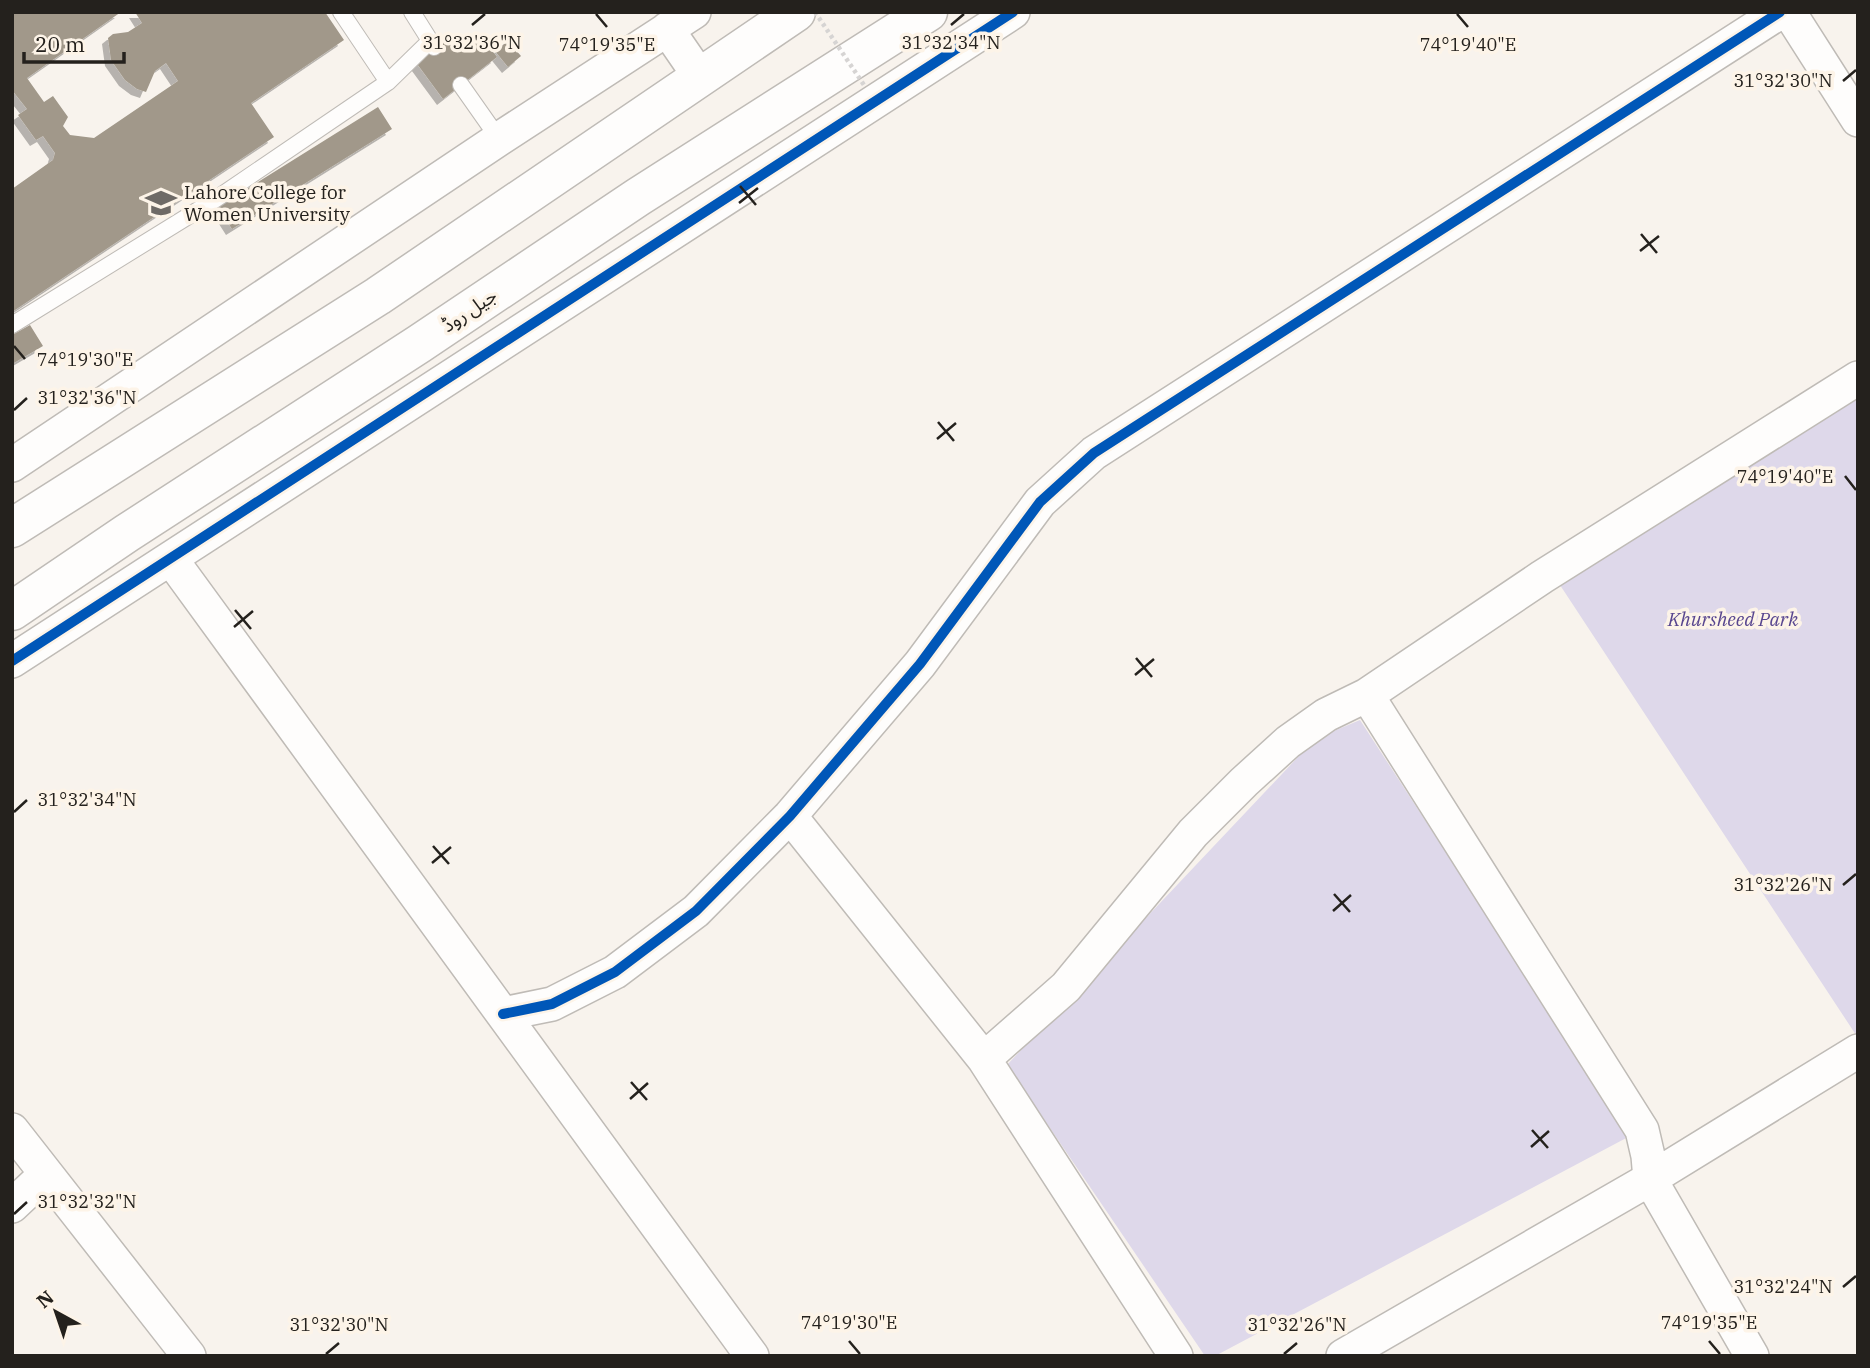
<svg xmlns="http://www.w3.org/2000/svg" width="1870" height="1368" font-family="'IBM Plex Serif','Noto Sans Arabic',serif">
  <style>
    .green { fill: #ded8ea }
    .building { fill: #a1988a; filter: url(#shadow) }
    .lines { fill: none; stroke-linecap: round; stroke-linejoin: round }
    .service-casing { stroke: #bfbbb6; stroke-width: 18 }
    .minor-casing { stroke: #bfbbb6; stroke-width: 36 }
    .secondary-casing { stroke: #bfbbb6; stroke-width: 41 }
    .service { stroke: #fefdfc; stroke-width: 16 }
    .minor { stroke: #fefdfc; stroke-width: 33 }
    .secondary { stroke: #fefdfc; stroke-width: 38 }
    .path-bridge { stroke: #d6d4d3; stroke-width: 4.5; stroke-dasharray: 3.5 3.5; stroke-linecap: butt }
    .cycleway-casing { stroke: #fdf4e8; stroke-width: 15 }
    .cycleway { stroke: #0057b8; stroke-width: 10 }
    .ticks { fill: none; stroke: #24211d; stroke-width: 2.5 }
    .labels { text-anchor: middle; stroke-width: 7; stroke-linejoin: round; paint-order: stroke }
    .poi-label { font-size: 19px; fill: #24211d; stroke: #fdf4e8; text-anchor: start }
    .street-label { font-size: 19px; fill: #24211d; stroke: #fdf4e8 }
    .park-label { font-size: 19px; font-style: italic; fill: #58468f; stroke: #fdf4e8 }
    .ticks-label { font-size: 18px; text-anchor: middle; fill: #24211d; stroke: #fdf4e8; stroke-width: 7; stroke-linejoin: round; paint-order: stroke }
  </style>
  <defs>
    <filter id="shadow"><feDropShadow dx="-6" dy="6" stdDeviation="0" flood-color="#0004"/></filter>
  </defs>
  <rect width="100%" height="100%" fill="#f8f3ed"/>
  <path class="green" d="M1858,386v652l-300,-456z
    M1360,720l270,416 -415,220h-10l-198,-291 308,-326z"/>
  <path class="building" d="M12,12h109l-94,66 17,24 9,-6 15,21 -5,9 7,9 24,3 84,-57 -12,-18 -11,8 -9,21 -9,-3 -12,-9 -14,-20 -3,-22 5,-4 15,-2 14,-9 -7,-11h190l19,28 -93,63 23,34 -262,175v-123l41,-29 2,-7 -12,-17 -7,4 -18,-25 9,-6 -15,-19z
    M478,32l19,25 -54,42 -28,-38 36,-28 10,13z
    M508,41l13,15 -13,11 -13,-16z
    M378,107l14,22 -160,100 -14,-22z
    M30,325l13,21 -31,18v-29z"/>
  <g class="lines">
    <defs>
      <path id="service" d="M341,12l47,70
        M412,12l22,35
        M461,85l38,54
        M12,325l204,-126 172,-117 42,-41"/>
      <path id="minor" d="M1789,12l69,108
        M667,29l33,48
        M12,465l487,-326 195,-127
        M171,559l581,797
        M12,661l1001,-649
        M1367,695l275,435 6,26 2,23 102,177
        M790,816l194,243 192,297
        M503,1014l49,-10 63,-32 81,-61 94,-95 130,-152 120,-162 54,-49 686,-441
        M984,1059l82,-72 127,-154 51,-51 44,-40 38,-27 41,-20 175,-118 316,-199
        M12,1130l177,226
        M12,1206l34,-32
        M1343,1356l307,-177 208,-128"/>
      <path id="secondary" d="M12,528l366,-232 418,-284
        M12,611l115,-78 292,-189 219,-147 290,-185"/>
    </defs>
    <use href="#service" class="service-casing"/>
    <use href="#minor" class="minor-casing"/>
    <use href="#secondary" class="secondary-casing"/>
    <use href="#service" class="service"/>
    <use href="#minor" class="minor"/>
    <use href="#secondary" class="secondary"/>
    <path class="path-bridge" d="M815,12l49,73"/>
    <defs>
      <path id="cycleway" d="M12,661l1001,-649
        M503,1014l49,-10 63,-32 81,-61 94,-95 130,-152 120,-162 54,-49 686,-441"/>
    </defs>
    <use href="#cycleway" class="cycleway-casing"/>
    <use href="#cycleway" class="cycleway"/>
  </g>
  <path class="ticks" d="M596,14l11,13M1457,14l11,13M472,25l13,-11M951,25l13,-11M1843,81l13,-11M740,186l16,19M739,203l19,-15M1641,234l16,19M1640,251l19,-15M14,346l11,13M14,410l13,-12M938,422l16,19M937,439l19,-16M1845,476l11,14M235,610l16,19M234,627l19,-16M1136,658l16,19M1135,675l19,-16M14,812l13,-12M433,846l16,18M432,863l19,-16M1843,885l13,-11M1334,894l16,18M1333,911l18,-16M631,1082l16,18M630,1099l18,-16M1532,1130l16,18M1531,1147l18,-16M14,1214l13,-12M1843,1287l13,-11M849,1341l11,13M1709,1341l11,13M326,1354l13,-11M1284,1354l13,-11"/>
  <defs>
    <symbol id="university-bare" viewBox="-9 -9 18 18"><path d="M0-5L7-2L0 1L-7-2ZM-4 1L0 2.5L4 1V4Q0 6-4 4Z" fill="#6e6a66" stroke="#fdf4e8" stroke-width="2.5" paint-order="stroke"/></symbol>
  </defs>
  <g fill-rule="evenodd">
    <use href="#university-bare" x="139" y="181" width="44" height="44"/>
  </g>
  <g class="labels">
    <g class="poi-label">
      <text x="184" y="199">Lahore College for<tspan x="184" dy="22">Women University</tspan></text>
    </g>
    <g class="street-label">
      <text transform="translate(469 310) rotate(-34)" y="7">جیل روڈ</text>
    </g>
    <g class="park-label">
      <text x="1733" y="626">Khursheed Park</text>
    </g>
  </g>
  <g class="ticks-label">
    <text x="472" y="49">31°32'36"N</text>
    <text x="951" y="49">31°32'34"N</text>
    <text x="607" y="51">74°19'35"E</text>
    <text x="1468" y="51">74°19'40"E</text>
    <text x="1783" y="87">31°32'30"N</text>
    <text x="85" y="366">74°19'30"E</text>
    <text x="87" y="404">31°32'36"N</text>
    <text x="1785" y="483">74°19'40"E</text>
    <text x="87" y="806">31°32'34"N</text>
    <text x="1783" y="891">31°32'26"N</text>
    <text x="87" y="1208">31°32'32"N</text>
    <text x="1783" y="1293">31°32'24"N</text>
    <text x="849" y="1329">74°19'30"E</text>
    <text x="1709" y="1329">74°19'35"E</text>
    <text x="339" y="1331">31°32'30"N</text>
    <text x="1297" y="1331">31°32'26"N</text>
  </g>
  <rect width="1870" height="1368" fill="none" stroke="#24211d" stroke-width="28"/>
  <g transform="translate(56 1312) rotate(320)" stroke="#fdf4e8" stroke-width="5" paint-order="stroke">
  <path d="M0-5L12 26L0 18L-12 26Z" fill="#24211d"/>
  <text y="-10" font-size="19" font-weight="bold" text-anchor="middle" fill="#24211d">N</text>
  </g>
  <path d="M24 52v10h100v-10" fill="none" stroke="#24211d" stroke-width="3.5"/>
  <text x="35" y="52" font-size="21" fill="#24211d" stroke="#fdf4e8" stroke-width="5" paint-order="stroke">20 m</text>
</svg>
